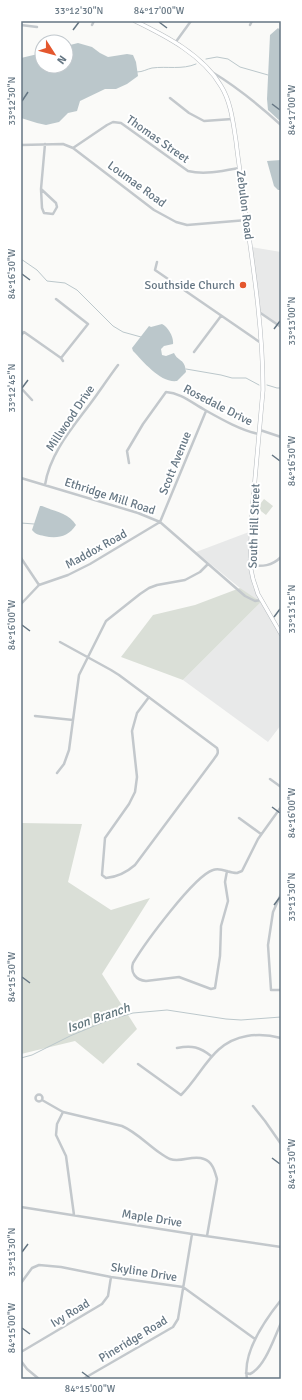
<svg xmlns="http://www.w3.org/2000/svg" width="302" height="1400" font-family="Signika,sans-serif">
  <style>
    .built { fill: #e8e9e9 }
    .green { fill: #dadfd7 }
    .water { fill: #bbc7cb }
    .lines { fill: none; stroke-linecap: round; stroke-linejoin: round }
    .stream { stroke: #bbc7cb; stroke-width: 1 }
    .primary-casing { stroke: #b5babe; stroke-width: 4.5 }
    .minor { stroke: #c3c8cc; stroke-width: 2.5 }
    .primary { stroke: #fff; stroke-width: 3.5 }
    .ticks { fill: none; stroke: #657683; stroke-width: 1.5 }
    .poi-dot { fill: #e4572e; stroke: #fff; stroke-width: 1.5 }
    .labels { text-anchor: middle; stroke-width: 4; stroke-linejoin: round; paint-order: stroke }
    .street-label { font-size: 12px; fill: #657683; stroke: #fff }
    .poi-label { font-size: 12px; fill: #657683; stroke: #fff; text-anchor: end }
    .water-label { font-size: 13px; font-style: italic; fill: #60757c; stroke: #fff }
    .neatline { fill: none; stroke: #657683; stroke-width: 1.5 }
    .ticks-label { font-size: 10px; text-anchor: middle; fill: #657683 }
  </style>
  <rect width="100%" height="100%" fill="#fafaf8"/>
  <path class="built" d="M251,247l30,5v74l-24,-15z
    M249,532l-1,35 5,20 28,48v90l-13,17 -85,-62 78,-78 -15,-9 -50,-41z"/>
  <path class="green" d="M264,499l9,7 -7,9 -9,-7z
    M240,588l21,14 -78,78 -62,-23 32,-42 42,-10z
    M21,823l61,1 -14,58 43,28 39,-12 -48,76 35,55 -34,35 -28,-23 -54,13z"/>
  <path class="water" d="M278,28l3,3v91l-13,-12 -1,-11 3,-64z
    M78,43l14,4 8,6 8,4 19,-3 6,1 3,7 2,14 -11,8 -11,5h-11l-25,12 -3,10 -9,2 -9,9 -13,3 -9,-2 -16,-5v-60l21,-5v13h24v-20z
    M281,160v30h-3l-4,-4 -7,-25z
    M162,324c6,3 12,13 11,20l-9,2 -3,3 1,6 4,1 8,-3c4,9 11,5 12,19l-9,9c-17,2 -33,-19 -44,-30l-1,-3 17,-22 2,1z
    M40,506h2c11,5 27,7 34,19 -8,12 -19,14 -32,11 -5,-1 -9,-2 -12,-6z"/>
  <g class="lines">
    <path class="stream" d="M206,59l11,-2 11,2 12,8 28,8
      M137,72c6,0 10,-3 15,-4 15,-2 30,2 44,-4
      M21,259l16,11 10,11 18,2 12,7 36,36 10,6 18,5
      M186,369l35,6 11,3h14l13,7
      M267,385l10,3h4
      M21,523l13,1
      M21,1058l11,-3 38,-19 36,-15 27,-8 34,-3 59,9 15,1 40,-3"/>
    <defs>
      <path id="primary" d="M135,21c31,15 68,34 86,65 10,16 12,36 15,55 2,18 5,36 7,54 9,64 20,130 20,195l-11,122 -2,53 3,14 5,15 23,40"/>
    </defs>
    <use href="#primary" class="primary-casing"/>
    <path class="minor" d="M21,25l16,2
      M92,25l2,-4
      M250,25l2,-4
      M175,43l16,-22
      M212,72c25,15 47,33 69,53
      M170,98l19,15 15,8 28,-2
      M21,145l42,-1 10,4 81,62 22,12 11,3 60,-5
      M73,148l34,-23 6,-3 8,1 67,48c16,4 35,0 51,-3
      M41,189l15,14 1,4 -4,7 -9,-1 -2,-5z
      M41,189l4,-45
      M157,262l-2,8 106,73
      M56,299l32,25 -27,34
      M259,312l22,15
      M21,335l3,-3 37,26 2,3
      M194,352l27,-36
      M21,388l11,12
      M260,430l21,7
      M129,463l-2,-12 16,-27 23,-32c15,1 26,11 39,18 16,9 37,21 54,24
      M21,478l117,35 22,9 85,74 10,5 6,-1
      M45,485c5,-33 29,-59 48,-85 8,-11 16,-23 25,-35
      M21,558l18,27
      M250,565c12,2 22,1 31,-8
      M21,604l18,-19 29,-10 22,-11 70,-42 46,-111
      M60,642l51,28 8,5 98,73c2,5 0,7 -3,11l-79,106c-8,7 -17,12 -29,13l-4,-3 3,-37 24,-34 6,-12 2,-15 -5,-46 5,-18 12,-16
      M35,716l38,4
      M57,773l7,-9 5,-14 10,-75 27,-54 34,-27 9,-6 8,-3 28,-5 15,-8 8,-8
      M270,779l11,8
      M239,818l22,16
      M227,871l-2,11 3,19 -7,25 -1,30 -5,32 -4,1 -32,-12 -33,4c-10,-1 -16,-8 -13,-18 12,-20 61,-87 80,-93 8,-3 15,3 24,3l5,-2 16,-32 23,-32
      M281,894l-8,18 -5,33 3,45h10
      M177,1048c15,-3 23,-1 34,8
      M138,1064l43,31c23,-23 31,-53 66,-59 12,-2 23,-1 34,2
      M35.5 1098a3.5 3.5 0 1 1 7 0a3.5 3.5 0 1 1-7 0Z
      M42,1100l21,12 59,14c14,6 25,18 38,27 3,2 7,5 10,6 12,4 23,-5 34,0 9,3 11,13 13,20l-10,57
      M253,1106l12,15 16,23
      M63,1112l-6,12 -1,11 10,21 8,59
      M21,1207l171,27 89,13
      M21,1283l11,-15 7,-3 22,2 50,10 72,10 72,52
      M21,1352l81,-48 6,-8 3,-19
      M21,1361l6,8 12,10
      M246,1373l4,1c15,-7 24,-36 31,-51
      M83,1379l90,-52 5,-8 14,-85
      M247,1379c-5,-27 18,-59 34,-79"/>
    <use href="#primary" class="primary"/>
  </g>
  <path class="ticks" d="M159,22l8,6M73,30l6,-8M22,101l6,-9M272,104l8,6M22,274l8,6M274,329l6,-8M22,388l6,-8M272,455l8,6M274,617l6,-8M22,625l8,6M272,807l8,6M274,905l6,-8M22,977l8,6M272,1158l8,6M22,1252l6,-8M22,1328l8,6M82,1372l8,6"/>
  <circle class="poi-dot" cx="243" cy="285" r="4"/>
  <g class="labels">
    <g class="street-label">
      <text transform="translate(158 139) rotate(35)" y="4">Thomas Street</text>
      <text transform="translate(137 184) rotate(36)" y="4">Loumae Road</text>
      <text transform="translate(245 205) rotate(83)" y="4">Zebulon Road</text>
      <text transform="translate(218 405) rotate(27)" y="4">Rosedale Drive</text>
      <text transform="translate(70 418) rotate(-56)" y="4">Millwood Drive</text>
      <text transform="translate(175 463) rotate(-68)" y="4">Scott Avenue</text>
      <text transform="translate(110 496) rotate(18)" y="4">Ethridge Mill Road</text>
      <text transform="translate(254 526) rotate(-88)" y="4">South Hill Street</text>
      <text transform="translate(96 549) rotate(-29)" y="4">Maddox Road</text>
      <text transform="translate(152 1218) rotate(9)" y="4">Maple Drive</text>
      <text transform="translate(144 1272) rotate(9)" y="4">Skyline Drive</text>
      <text transform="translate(70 1313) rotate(-31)" y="4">Ivy Road</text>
      <text transform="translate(133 1339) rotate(-31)" y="4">Pineridge Road</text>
    </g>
    <g class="poi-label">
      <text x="235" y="289">Southside Church</text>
    </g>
    <g class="water-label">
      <text transform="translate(98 1017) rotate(-19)" y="5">Ison Branch</text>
    </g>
  </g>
  <rect width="302" height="1400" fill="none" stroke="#ffffff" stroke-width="44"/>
  <g transform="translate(54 54) rotate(126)"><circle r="19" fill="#ffffff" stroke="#c1c8cd"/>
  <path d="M0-3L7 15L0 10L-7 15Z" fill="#e4572e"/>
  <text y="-6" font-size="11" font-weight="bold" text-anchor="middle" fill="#657683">N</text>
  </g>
  <rect x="22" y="22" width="258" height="1356" class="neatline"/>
  <g class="ticks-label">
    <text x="79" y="14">33°12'30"N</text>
    <text x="159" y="14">84°17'00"W</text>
    <text transform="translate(11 101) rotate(-90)" y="4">33°12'30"N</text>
    <text transform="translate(291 110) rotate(-90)" y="4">84°17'00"W</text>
    <text transform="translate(11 274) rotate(-90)" y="4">84°16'30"W</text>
    <text transform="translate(291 321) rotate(-90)" y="4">33°13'00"N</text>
    <text transform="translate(11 388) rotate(-90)" y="4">33°12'45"N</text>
    <text transform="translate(291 461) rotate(-90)" y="4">84°16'30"W</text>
    <text transform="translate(291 609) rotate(-90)" y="4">33°13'15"N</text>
    <text transform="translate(11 625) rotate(-90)" y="4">84°16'00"W</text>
    <text transform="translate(291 813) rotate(-90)" y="4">84°16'00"W</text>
    <text transform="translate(291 897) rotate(-90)" y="4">33°13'30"N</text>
    <text transform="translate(11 977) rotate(-90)" y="4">84°15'30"W</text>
    <text transform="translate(291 1164) rotate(-90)" y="4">84°15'30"W</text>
    <text transform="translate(11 1252) rotate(-90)" y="4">33°13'30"N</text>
    <text transform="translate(11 1328) rotate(-90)" y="4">84°15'00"W</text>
    <text x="90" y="1392">84°15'00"W</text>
  </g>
</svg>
